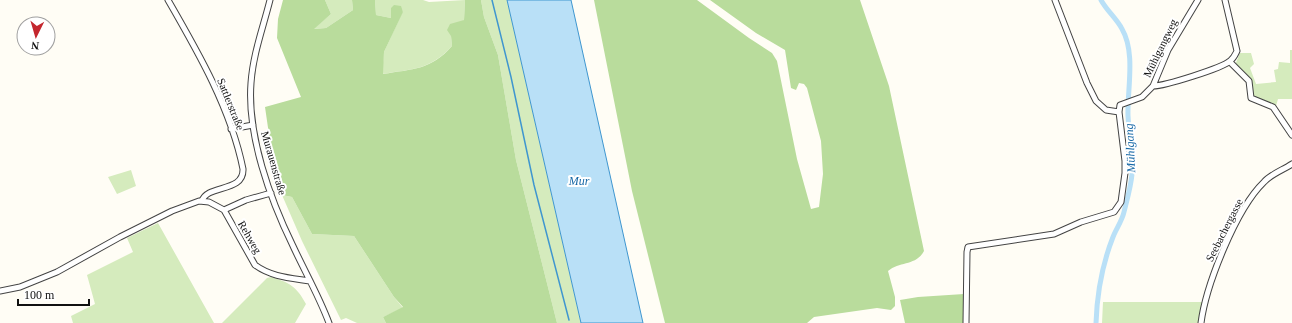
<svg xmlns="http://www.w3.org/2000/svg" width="1292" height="323" font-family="'Times New Roman',serif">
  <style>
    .green { fill: #d5ebbd }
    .forest { fill: #b9dc9c }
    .water { fill: #b9e0f7; stroke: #3f96cf }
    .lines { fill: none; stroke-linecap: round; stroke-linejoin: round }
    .stream { stroke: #3f96cf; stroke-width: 1.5 }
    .canal { stroke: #b9e0f7; stroke-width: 5 }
    .minor-casing { stroke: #444; stroke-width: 7 }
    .minor { stroke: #fff; stroke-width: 5 }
    .labels { text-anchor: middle; stroke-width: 4; stroke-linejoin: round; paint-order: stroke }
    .street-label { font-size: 11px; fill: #111; stroke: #fff }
    .water-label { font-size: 12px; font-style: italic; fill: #1768a6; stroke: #fff }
  </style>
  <rect width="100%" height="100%" fill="#fffdf5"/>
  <path class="green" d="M325,0h27l1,10 -27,18 -13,1 18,-15z
    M375,0h48l6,2 36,-2 -1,20 -13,16 1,10c-22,24 -39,23 -70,28l2,-22 19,-41 -12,-3v10l-15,-3z
    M481,0h26l74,323h-24l-41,-163 -18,-105 -14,-38z
    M1290,50h2v49h-14l-2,7 -23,-9 -2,-13 -16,-19 5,-12h11l3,11 -4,4 6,16 20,-2 -2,-12 4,-1 1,-7 11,1z
    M131,170l5,16 -19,8 -9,-17z
    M282,195l10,2 20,37 42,2 40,61 9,11 -20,9 3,6h-29l-11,-5 -5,2 -39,-79z
    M158,223l56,100h-141l-2,-7 24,-12 -8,-29 46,-23 -6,-14z
    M271,277c18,5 26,10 35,27l-11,19h-73l45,-45z
    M1103,302h100l-4,21h-97z"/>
  <path class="forest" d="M283,0h42l6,14 -17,15 12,-1 27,-18 -1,-10h23l1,15 15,3v-10l3,-3 7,1 2,6 -19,40 -1,22c30,-5 48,-4 69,-28l-1,-10 -4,-6 3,-6 14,-4 1,-20h16l3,17 14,38 18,105 41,163h-171l-3,-6 20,-10 -9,-10 -40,-61 -42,-2 -20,-37 -10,-2 -9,-33 -8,-55 36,-10 -24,-59 1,-19z
    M594,0h103l52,38 23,15 5,8 20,98 14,50 8,-2 4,-33 -2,-33 -14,-53 -3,-4 -5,-1 -3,7 -5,-2 -6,-38 -29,-17 -46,-33h150l29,86 35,165c-8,15 -24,10 -36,20l7,26v9l-4,4 -14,-2 -63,9 -7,6h-142l-33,-132z
    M964,294v29h-59l-5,-23 18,-3z"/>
  <path class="water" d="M507,0h64l72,323h-62z"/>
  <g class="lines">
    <path class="stream" d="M492,0l19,77 23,108 35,135"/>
    <path class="canal" d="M1096,323c1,-30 6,-58 17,-86 3,-8 9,-16 11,-25 3,-12 7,-26 8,-38 1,-20 -3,-39 -4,-58 -1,-26 8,-63 -6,-87 -5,-10 -15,-18 -21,-29"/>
    <defs>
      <path id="minor" d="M168,0c30,52 63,109 75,169 1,24 -36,15 -41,32
        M270,0c-7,28 -17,54 -19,83 -4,52 19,116 42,163 12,26 26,50 36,77
        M1055,0l32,83 9,18 10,9 13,2
        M1230,62l19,19 2,17 22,9 19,28
        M1153,86c12,0 69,-18 77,-25 4,-3 5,-6 7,-10l-12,-51
        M231,129l22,-4
        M224,210l22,-10 25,-7
        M0,291l20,-4 37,-15 63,-35 52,-26 27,-10 10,1 15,8 31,55c16,12 36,13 55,16
        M966,323l1,-71 1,-5 86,-13 27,-12 33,-10 7,-10 4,-29v-12l-6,-49 1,-7 22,-8 11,-11 15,-36 30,-50
        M1201,323c5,-38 35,-114 63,-141 7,-8 19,-12 28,-18"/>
    </defs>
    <use href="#minor" class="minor-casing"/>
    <use href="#minor" class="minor"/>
  </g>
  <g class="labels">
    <g class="street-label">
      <text transform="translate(1160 48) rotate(-64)" y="4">Mühlgangweg</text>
      <text transform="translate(231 104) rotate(68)" y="4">Sattlerstraße</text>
      <text transform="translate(274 163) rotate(74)" y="4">Murauenstraße</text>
      <text transform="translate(1224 230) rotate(-63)" y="4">Seebachergasse</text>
      <text transform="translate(250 237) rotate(60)" y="4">Rehweg</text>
    </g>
    <g class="water-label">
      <text transform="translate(1130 148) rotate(-93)" y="4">Mühlgang</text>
      <text x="579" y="185">Mur</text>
    </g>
  </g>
  <g transform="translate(36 36) rotate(185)"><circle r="19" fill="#ffffff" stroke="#a0a0a0"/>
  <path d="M0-3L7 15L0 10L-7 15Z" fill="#c4262e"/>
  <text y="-6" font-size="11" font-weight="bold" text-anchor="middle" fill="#111111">N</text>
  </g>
  <path d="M18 299v6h71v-6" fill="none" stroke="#111111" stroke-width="2"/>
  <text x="24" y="299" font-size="12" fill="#111111" stroke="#ffffff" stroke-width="3" paint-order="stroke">100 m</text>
</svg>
